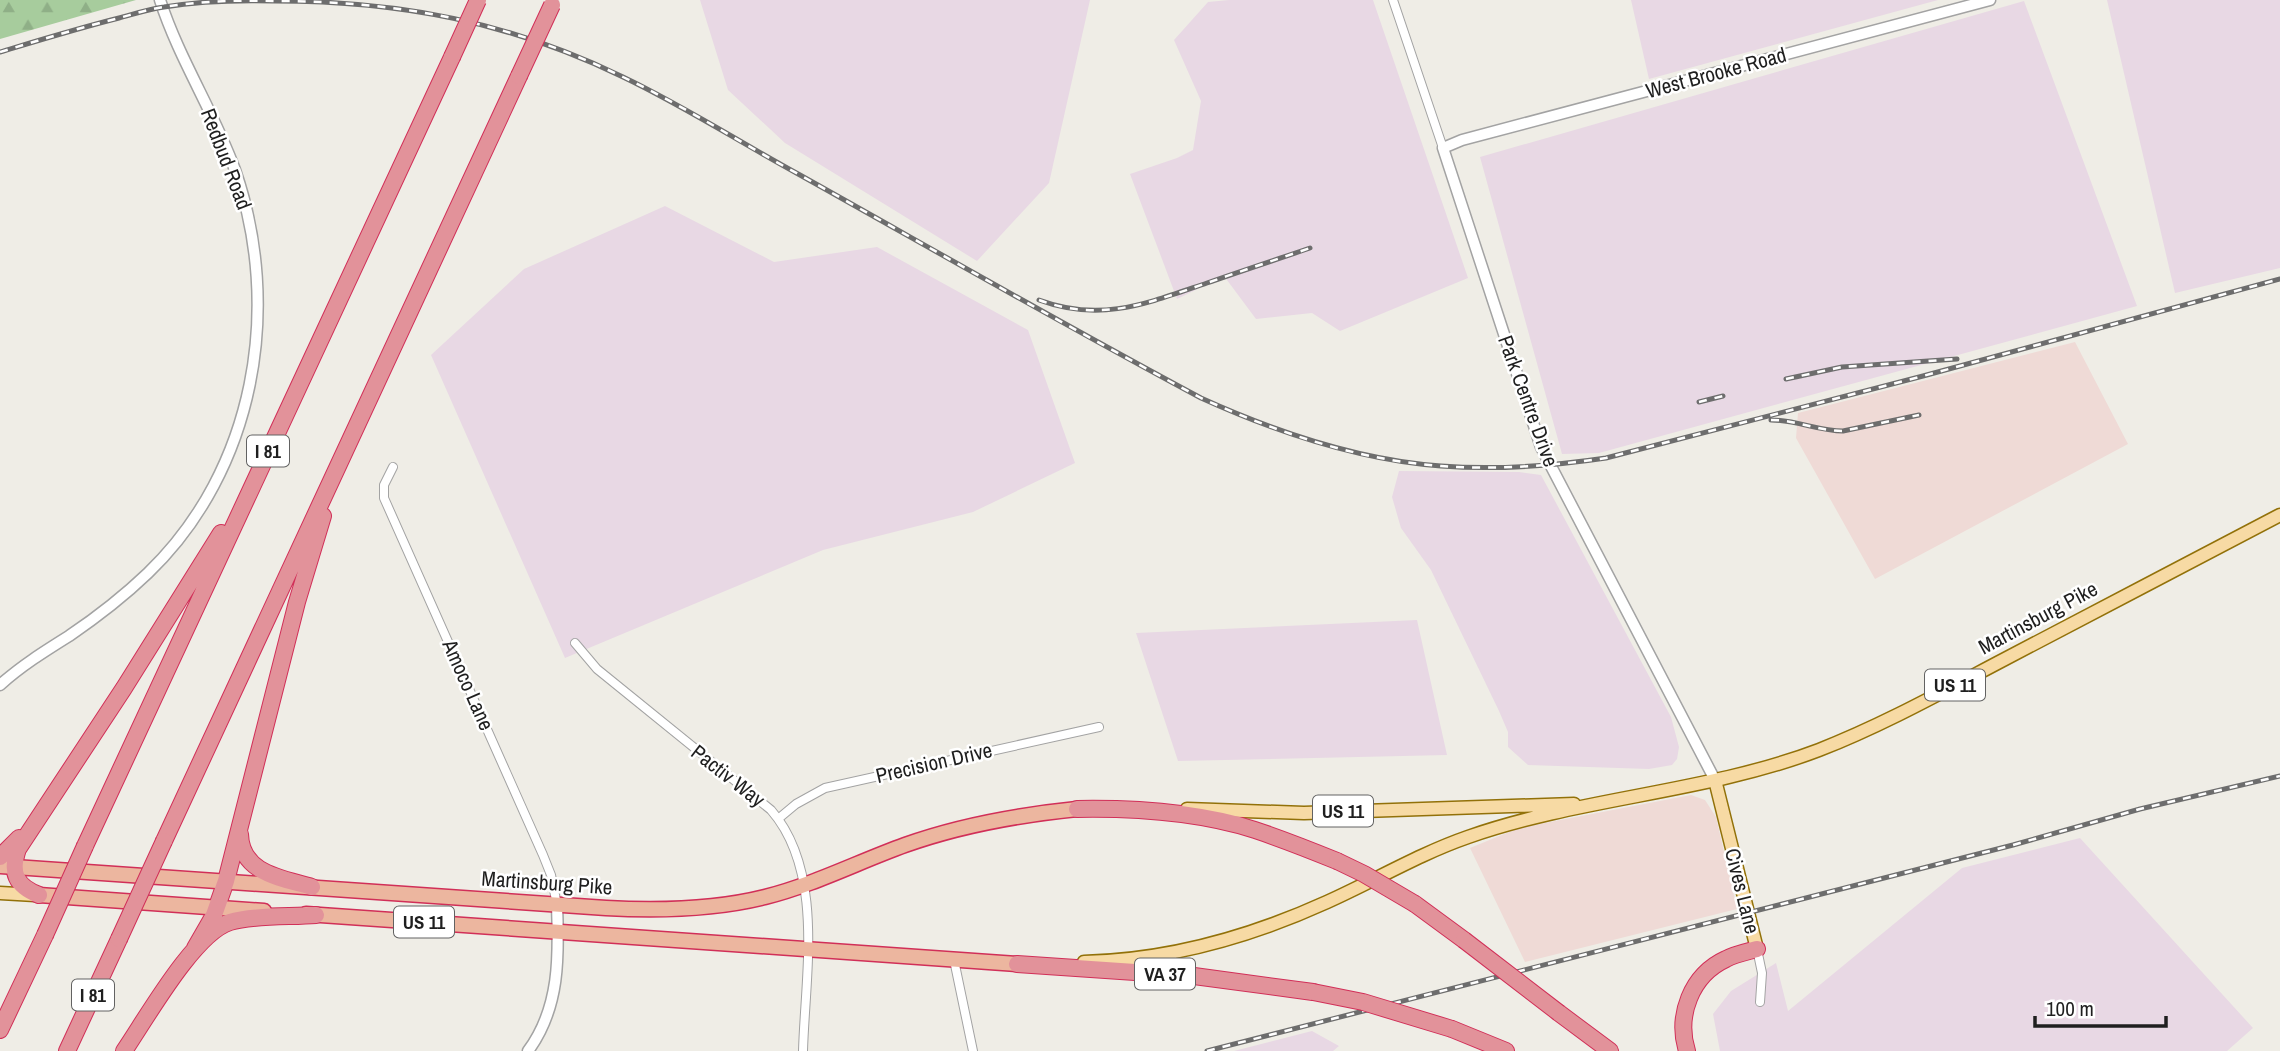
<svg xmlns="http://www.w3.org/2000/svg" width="2280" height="1051" font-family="'Archivo Narrow',sans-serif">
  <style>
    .commercial { fill: #efdad6 }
    .industrial { fill: #e8d8e4 }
    .forest { fill: url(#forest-firs) }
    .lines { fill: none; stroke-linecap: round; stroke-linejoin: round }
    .minor-casing { stroke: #a3a3a3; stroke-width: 10 }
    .tertiary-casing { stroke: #a3a3a3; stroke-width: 13 }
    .primary-casing { stroke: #927109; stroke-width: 15 }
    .trunk-casing { stroke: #d12f58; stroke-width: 17 }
    .motorway-casing { stroke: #d12f58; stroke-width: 18 }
    .minor { stroke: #fff; stroke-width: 8 }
    .tertiary { stroke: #fff; stroke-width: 10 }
    .primary { stroke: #f7daa4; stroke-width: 12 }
    .trunk { stroke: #ecb69f; stroke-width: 14 }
    .motorway { stroke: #e2929a; stroke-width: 16 }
    .rail-casing { stroke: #6d6d6d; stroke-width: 5 }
    .rail { stroke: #fff; stroke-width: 2.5; stroke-dasharray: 8; stroke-linecap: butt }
    .motorway-bridge-casing { stroke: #d12f58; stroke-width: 18; stroke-linecap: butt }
    .motorway-bridge { stroke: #e2929a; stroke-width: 16 }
    .labels { text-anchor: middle; stroke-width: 5; stroke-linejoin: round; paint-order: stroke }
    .shield { fill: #fff; stroke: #626262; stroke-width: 2 }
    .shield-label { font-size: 19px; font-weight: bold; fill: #1f1f1f }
    .street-label { font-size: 21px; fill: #1f1f1f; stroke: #fff }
  </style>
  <defs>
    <pattern id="forest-firs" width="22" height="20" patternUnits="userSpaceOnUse" patternTransform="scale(1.75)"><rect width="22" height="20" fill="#a7cc9d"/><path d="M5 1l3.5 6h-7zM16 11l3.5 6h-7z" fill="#8faf87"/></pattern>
  </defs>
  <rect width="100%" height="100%" fill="#efede6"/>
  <path class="commercial" d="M2075,342l53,102 -253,135 -79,-141 2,-25z
    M1691,795l14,5 11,17 21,92 -212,53 -55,-114 49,-20z"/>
  <path class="industrial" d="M700,0h390l-41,183 -72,78 -192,-118 -57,-53z
    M1229,0h144l95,278 -128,53 -28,-18 -56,6 -32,-43 -47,23 -47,-125 47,-16 16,-8 8,-49 -27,-61 34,-38z
    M1631,0h307l-289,79z
    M2107,0h173v268l-105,25z
    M2024,1l113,305 -538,147 -37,1 -82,-297z
    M665,206l109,56 103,-15 151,83 47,133 -102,49 -150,38 -258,108 -134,-303 93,-86z
    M1399,471l120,1 22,3 130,242 8,30 -2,12 -5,6 -23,4 -121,-4 -20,-18v-15l-9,-21 -68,-141 -30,-42 -9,-31z
    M1417,620l30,135 -269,6 -42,-128z
    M2080,838l173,190 -26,23h-507l-7,-37 18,-23 45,-28 12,48 174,-143z
    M1312,1031l27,15 -6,5h-99z"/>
  <path class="forest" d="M0,0h136l-136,39z"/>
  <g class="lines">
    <defs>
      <path id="minor" d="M1393,0l50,148
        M393,467l-9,18v13l159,357 8,20 6,30
        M575,643l22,26 174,141c54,62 34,166 32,241
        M778,819l18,-15 29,-16 274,-61
        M1757,949l5,24 -2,29
        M954,960l19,91"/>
      <path id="tertiary" d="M0,685c21,-19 45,-34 69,-49 28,-19 55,-40 79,-63 107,-103 135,-265 87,-403 -21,-58 -56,-111 -75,-170
        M1715,780l-174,-333 -98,-299 19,-8 528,-140
        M528,1051c32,-43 31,-95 29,-146"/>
      <path id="primary" d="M1715,780l42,169
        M1187,809l117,4 270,-9
        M0,893l35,2
        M1084,962c84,-2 166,-25 243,-60 47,-21 92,-48 141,-65 114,-40 238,-44 351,-87 64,-25 125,-59 186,-91 92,-48 183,-96 275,-144"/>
      <path id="trunk" d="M0,866l606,42c54,3 107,2 159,-11 48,-12 93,-35 140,-52 56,-20 113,-30 172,-36
        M39,895l225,16
        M306,914l711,50"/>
      <path id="motorway" d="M1077,809c58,-1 122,3 178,21 27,9 55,20 82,31
        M240,834c1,40 42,44 72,53
        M164,841l355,-765
        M85,846l367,-789
        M0,857l19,-19
        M39,895c-23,-9 -29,-22 -21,-46l106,-161 97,-155
        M1415,904l49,36
        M195,948l19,-33 12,-34 71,-279 26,-86
        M1017,964l177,12 119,16
        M1559,1013l51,38
        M1452,1029l54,22
        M0,1030l45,-95
        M67,1051l52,-112
        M124,1051c22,-32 70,-118 106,-129 22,-7 61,-5 86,-7
        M1687,1051c-11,-35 4,-76 39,-92 9,-5 20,-7 31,-10"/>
    </defs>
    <use href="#minor" class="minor-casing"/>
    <use href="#tertiary" class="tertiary-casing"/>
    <use href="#primary" class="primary-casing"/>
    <use href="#trunk" class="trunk-casing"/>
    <use href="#motorway" class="motorway-casing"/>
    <use href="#minor" class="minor"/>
    <use href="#tertiary" class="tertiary"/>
    <use href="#primary" class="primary"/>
    <use href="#trunk" class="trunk"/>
    <use href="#motorway" class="motorway"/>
    <defs>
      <path id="rail" d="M0,52c40,-12 79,-24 119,-34 15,-4 30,-9 45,-11 36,-6 74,-7 111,-6 125,0 235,21 348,76 61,29 118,66 177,98 134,75 266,151 401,223 75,34 156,62 240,68 54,4 111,0 165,-8l317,-82 357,-97
        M1039,300c62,23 109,3 168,-17 34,-12 68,-23 103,-35
        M1786,379l56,-12 115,-8
        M1699,402l24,-6
        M1771,420c25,0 48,11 72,11l76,-16
        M1207,1051l806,-206 127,-36 140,-33"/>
    </defs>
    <use href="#rail" class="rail-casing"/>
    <use href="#rail" class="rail"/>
    <defs>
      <path id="motorway-bridge" d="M452,57l26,-57
        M519,76l33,-71
        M1337,861l27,13 51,30
        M45,935l40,-89
        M119,939l45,-98
        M1464,940l95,73
        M1313,992l50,10 89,27"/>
    </defs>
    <use href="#motorway-bridge" class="motorway-bridge-casing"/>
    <use href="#motorway-bridge" class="motorway-bridge"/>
  </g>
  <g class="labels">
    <g class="shield">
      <rect x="247" y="435.5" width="42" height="31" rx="5"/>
      <rect x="1925" y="669.5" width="60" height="31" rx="5"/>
      <rect x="1313" y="795.5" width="60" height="31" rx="5"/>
      <rect x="394" y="906.5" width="60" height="31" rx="5"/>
      <rect x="1135" y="958.5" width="60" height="31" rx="5"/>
      <rect x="72" y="979.5" width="42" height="31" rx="5"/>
    </g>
    <g class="shield-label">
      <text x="268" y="458">I 81</text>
      <text x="1955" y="692">US 11</text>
      <text x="1343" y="818">US 11</text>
      <text x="424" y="929">US 11</text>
      <text x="1165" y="981">VA 37</text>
      <text x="93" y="1002">I 81</text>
    </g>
    <g class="street-label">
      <text transform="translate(1716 73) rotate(-15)" y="7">West Brooke Road</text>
      <text transform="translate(226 159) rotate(69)" y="7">Redbud Road</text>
      <text transform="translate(1528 401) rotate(70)" y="7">Park Centre Drive</text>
      <text transform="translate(2038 618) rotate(-28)" y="7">Martinsburg Pike</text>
      <text transform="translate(468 685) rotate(66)" y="7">Amoco Lane</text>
      <text transform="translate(934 763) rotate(-13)" y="7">Precision Drive</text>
      <text transform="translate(728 776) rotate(38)" y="7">Pactiv Way</text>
      <text transform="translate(547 883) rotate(4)" y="7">Martinsburg Pike</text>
      <text transform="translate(1742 891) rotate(76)" y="7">Cives Lane</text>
    </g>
  </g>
  <path d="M2035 1016v10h131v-10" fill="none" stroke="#1f1f1f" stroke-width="3.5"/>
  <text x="2046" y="1016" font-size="21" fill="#1f1f1f" stroke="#ffffff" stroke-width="5" paint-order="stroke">100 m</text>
</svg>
